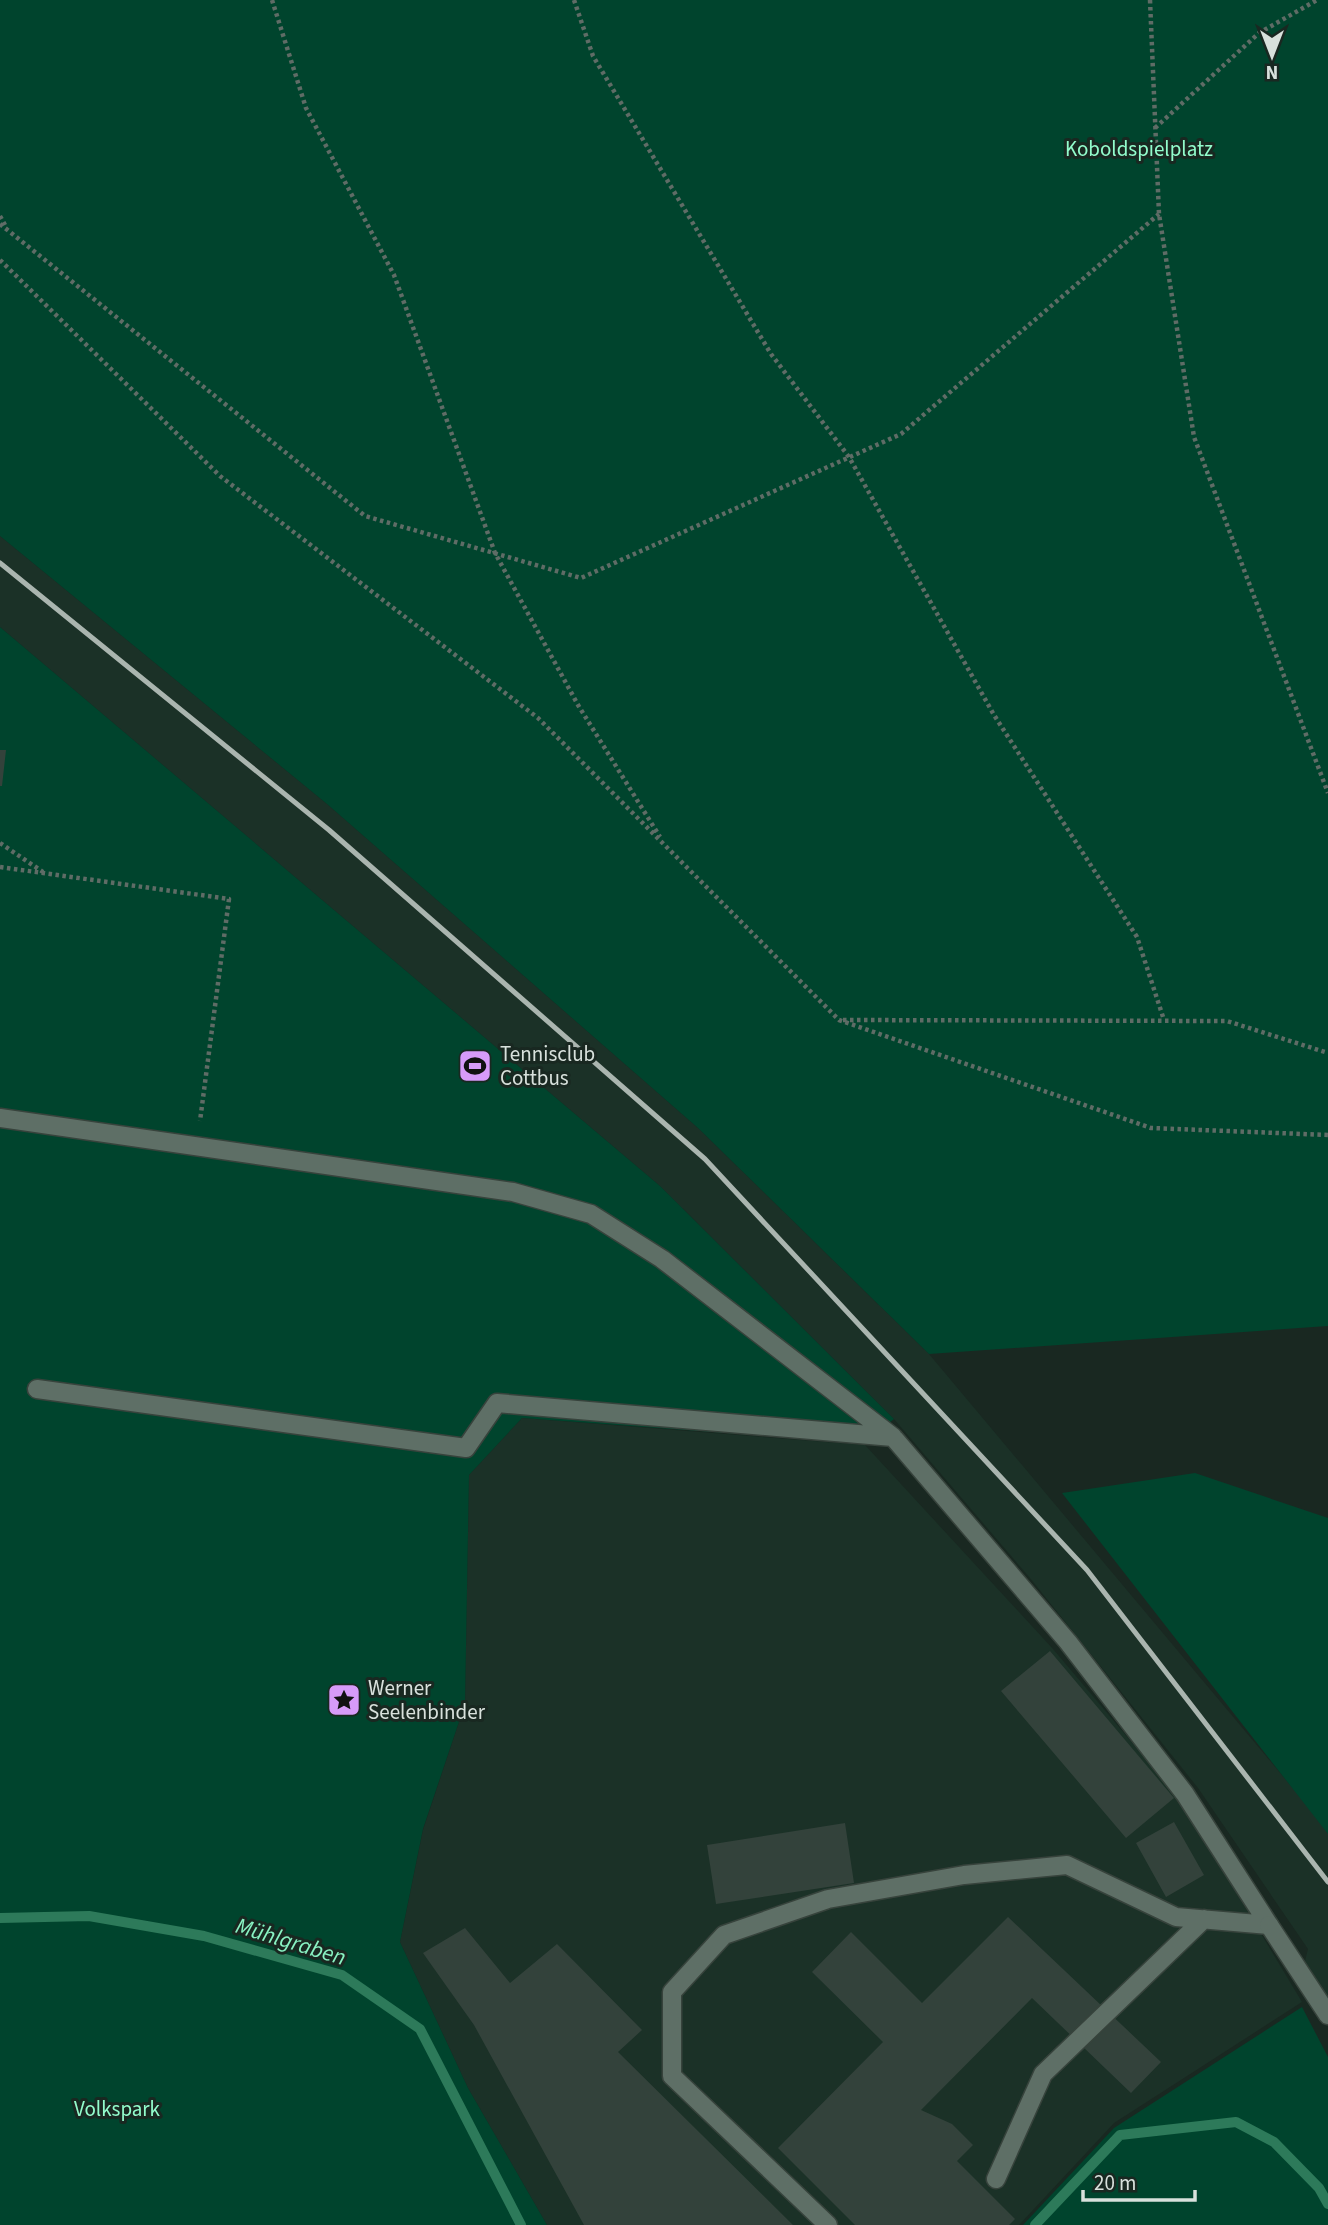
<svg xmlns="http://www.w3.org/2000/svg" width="1328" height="2225" font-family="'Source Sans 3',sans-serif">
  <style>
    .built { fill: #1b3127 }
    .green { fill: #00442d }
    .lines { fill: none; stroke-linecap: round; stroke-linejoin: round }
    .stream { stroke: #2d7a5a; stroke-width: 10 }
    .building { fill: #33423b }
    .service-casing { stroke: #37433c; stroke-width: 21 }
    .minor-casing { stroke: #37433c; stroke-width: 21 }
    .path { stroke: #5f6c66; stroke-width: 4.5; stroke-dasharray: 3.5 3.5; stroke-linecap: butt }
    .service { stroke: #5e6f66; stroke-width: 18 }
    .minor { stroke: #5e6f66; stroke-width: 18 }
    .rail { stroke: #aab5af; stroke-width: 5 }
    .labels { text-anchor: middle; stroke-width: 6; stroke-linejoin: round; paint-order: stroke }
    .park-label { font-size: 21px; fill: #92fccc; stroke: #192821 }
    .poi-label { font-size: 21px; fill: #d8e1dc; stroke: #192821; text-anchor: start }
    .water-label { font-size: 23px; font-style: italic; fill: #89f3c3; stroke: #192821 }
  </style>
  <rect width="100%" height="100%" fill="#192821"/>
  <path class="built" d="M0,536l327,268 371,324 231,226 399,476v169l-23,-38 3,-12 -110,-161 -168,-210 -136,-159 -234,-233 -660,-559z
    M522,1418l343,27 188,204 127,150 122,203 -188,121 -95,102h-472l-79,-137 -68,-146 23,-112 42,-126 4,-229z"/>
  <path class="green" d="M0,0h1328v1326l-399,28 -231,-226 -371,-324 -327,-268z
    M0,627l660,559 234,233 -30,24 -342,-25 -53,57 -4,229 -42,125 -23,113 68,146 79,137h-547z
    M1195,1473l133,45v316l-266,-341z
    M1302,2007l26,50v168h-305l91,-97z"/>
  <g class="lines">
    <path class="stream" d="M0,1918l89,-2 115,20 138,39 78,54 101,196
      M1035,2225l85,-90 116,-13 38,20 45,46 9,16"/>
  </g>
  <path class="building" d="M0,750h6l-4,36h-2z
    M1050,1651l124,147 -48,40 -125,-147z
    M1174,1822l30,53 -38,22 -30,-54z
    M845,1823l9,60 -138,21 -9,-59z
    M1008,1917l153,145 -30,31 -99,-95 -111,112 31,14 21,21 -16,16 58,58 -6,6h-154l-77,-77 105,-106 -71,-70 39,-40 71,71z
    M465,1928l45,55 47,-39 85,86 -24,22 175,173h-209l-110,-200 -51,-72z"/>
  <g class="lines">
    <defs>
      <path id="service" d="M0,1118l513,74 78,22 71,45 231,178
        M37,1389l429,59 31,-45 396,34 175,205 117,152 84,131
        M996,2179l47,-105 161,-155
        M828,2225l-156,-149v-84l52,-57 104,-36 136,-24 103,-10 109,52 93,8"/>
      <path id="minor" d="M1269,1925l59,90"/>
    </defs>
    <use href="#service" class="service-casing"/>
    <use href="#minor" class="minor-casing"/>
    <path class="path" d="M272,0l34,108 88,167 101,278 83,152 82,132
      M574,0l19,56 178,298 78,103 145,258 143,222 27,83
      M1150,0l9,214 35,223 134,356
      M1155,128l104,-95 58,-33
      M0,216l5,9
      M0,224l365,292 216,62 320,-144 258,-220
      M0,260l220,216 318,242 301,302 312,108 177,7
      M0,843l43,29
      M0,867l229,32 -29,222
      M843,1020l384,1 101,32"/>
    <use href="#service" class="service"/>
    <use href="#minor" class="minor"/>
    <path class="rail" d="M0,563l329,267 376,329 382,411 241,312"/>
  </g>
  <defs>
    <symbol id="stadium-square" viewBox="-11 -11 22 22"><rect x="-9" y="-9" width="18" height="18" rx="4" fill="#d79bf9" stroke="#192821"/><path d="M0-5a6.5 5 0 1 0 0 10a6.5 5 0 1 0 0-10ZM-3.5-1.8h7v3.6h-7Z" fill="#111"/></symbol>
    <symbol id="sight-square" viewBox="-11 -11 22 22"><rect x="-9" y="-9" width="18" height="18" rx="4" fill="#d79bf9" stroke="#192821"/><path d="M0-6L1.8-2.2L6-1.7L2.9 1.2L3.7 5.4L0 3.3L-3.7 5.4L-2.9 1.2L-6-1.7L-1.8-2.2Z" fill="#111"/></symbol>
  </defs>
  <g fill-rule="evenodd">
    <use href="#stadium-square" x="456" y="1047" width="38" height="38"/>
    <use href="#sight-square" x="325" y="1681" width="38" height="38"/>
  </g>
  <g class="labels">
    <g class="park-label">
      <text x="1139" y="156">Koboldspielplatz</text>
      <text x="117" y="2116">Volkspark</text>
    </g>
    <g class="poi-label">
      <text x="500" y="1061">Tennisclub<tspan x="500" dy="24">Cottbus</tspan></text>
      <text x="368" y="1695">Werner<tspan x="368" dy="24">Seelenbinder</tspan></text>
    </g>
    <g class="water-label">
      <text transform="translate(291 1941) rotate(17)" y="8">Mühlgraben</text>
    </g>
  </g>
  <g transform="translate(1272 56) rotate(180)" stroke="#192821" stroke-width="5" paint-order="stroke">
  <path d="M0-5L12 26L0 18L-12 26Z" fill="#d8e1dc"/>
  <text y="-10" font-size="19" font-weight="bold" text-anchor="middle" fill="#d8e1dc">N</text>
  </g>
  <path d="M1083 2190v10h112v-10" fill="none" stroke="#d8e1dc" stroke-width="3.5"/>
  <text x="1094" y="2190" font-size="21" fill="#d8e1dc" stroke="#192821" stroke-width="5" paint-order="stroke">20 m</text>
</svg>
